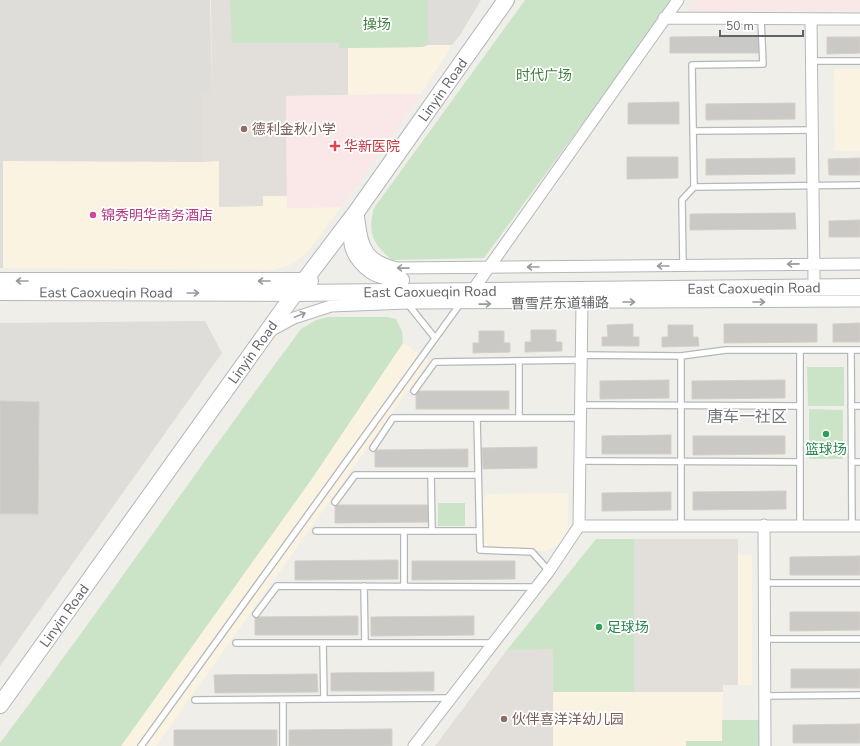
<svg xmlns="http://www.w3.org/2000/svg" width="860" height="746" font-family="'Nunito Sans','Noto Sans SC',sans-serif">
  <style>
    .commercial { fill: #fbf3e2 }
    .industrial { fill: #dfddda }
    .education { fill: #e2dfda }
    .medical { fill: #fae8e8 }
    .green { fill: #cbe4c8 }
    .building { fill: #cbc9c5; stroke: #d4cfc7 }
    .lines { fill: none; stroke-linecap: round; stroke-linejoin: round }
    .lane-casing { stroke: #b5b8bb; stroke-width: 8 }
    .street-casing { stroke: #b5b8bb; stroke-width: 13 }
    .secondary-casing { stroke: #b4b7bb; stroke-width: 18 }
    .lane { stroke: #fff; stroke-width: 5.5 }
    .street { stroke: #fff; stroke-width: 11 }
    .secondary { stroke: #fff; stroke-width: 16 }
    .oneway { stroke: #989a9c }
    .education-dot { fill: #8d6e63; stroke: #fff; stroke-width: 1.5 }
    .health-dot { fill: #e0444e; stroke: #fff; stroke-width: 1.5 }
    .hotel-dot { fill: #d1479c; stroke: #fff; stroke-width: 1.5 }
    .leisure-dot { fill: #2e9e5b; stroke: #fff; stroke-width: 1.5 }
    .labels { text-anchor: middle; stroke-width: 3.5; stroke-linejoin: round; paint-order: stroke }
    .park-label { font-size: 14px; fill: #407f3f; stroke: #fff }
    .street-label { font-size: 14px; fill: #606367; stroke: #fff }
    .education-label { font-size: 14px; fill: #785e54; stroke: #fff; text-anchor: start }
    .health-label { font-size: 14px; fill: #be3a42; stroke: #fff; text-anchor: start }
    .hotel-label { font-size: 14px; fill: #b23c85; stroke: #fff; text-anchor: start }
    .leisure-label { font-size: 14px; fill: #27864d; stroke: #fff }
    .quarter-label { font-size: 16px; fill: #717579; stroke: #fff }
  </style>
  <rect width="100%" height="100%" fill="#f0eee8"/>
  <path class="commercial" d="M428,45h24l-31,49 -73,1 -1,-47 75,-1z
    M834,69h26v82h-25z
    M3,161h216l44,45v-10h24l1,12 53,-1 -36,48 -15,10 -17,5 -270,-2z
    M403,343l26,18 -273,385h-35l190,-266z
    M568,493v40l-4,8 -9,6 -9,4 -61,-2 -3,-4v-45l6,-6z
    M738,554l14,1v130h-14z
    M553,692h170l-1,49h-36v5h-133z"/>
  <path class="industrial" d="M0,0h210l2,94 -10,1v67l-199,-1v107h-3z
    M428,0h53l-21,35 -8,10h-24z
    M205,321l17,32 -222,313v-343z"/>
  <path class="education" d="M211,0h217v45l-6,2 -74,1v47l-62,1 1,100h-24v10l-44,1v-46l-17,1v-68h10z
    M596,539h142v146h-15v7h-170v54h-118l72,-96 46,-2z"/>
  <path class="medical" d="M697,0h163v10l-171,1z
    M421,94l-80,113 -54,1 -1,-112z"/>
  <path class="green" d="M230,0h198v45l-6,2 -75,1h-8v-5h-107z
    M525,0h148l-189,258 -92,2c-19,-16 -25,-27 -18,-52z
    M328,317h59l9,2 6,12 1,12 -92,137 -190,266h-121v-3c103,-136 199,-277 301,-414l15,-9z
    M807,367h37v39h-36z
    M809,409l34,1v49h-34z
    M438,503h27v23h-27z
    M596,539h38v153h-81v-43l-46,1z
    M722,720h38v26h-74v-5h36z"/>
  <path class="building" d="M759,36v17h-89v-16z
    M827,37h33v16l-33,1z
    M679,102v22h-51v-21z
    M795,103v16l-89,1v-16z
    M627,157h51v21l-51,1z
    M795,158v16l-89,1v-16z
    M860,158v17h-31l-1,-16z
    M795,213l1,16 -106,1v-16z
    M860,220v17h-31v-16z
    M860,323v19h-27v-18z
    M633,324v13h6v9h-37v-9h6l-1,-12z
    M724,324h93v18l-93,1z
    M668,325h25v12h5l1,9 -37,1v-10h6z
    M531,330h25v12h6v9l-37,1v-10h6z
    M479,331h25v12h6v9l-37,1v-10h6z
    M669,380v18l-69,1v-18z
    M785,380v18l-93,1v-18z
    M416,391h93v18h-93z
    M0,401l39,1 -1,112h-38z
    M671,435v19h-69v-18z
    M693,436h92v18l-92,1z
    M537,447v21l-54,1 -1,-21z
    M468,449v18h-93v-17z
    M786,491v18l-93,1v-18z
    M671,492v18l-69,1v-18z
    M335,505h93v17l-93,1z
    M860,556v19h-70v-18z
    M398,560v19l-103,1v-19z
    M412,561h103v18l-103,1z
    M790,612h70v18l-70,1z
    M358,616v19h-103v-18z
    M474,616v19l-103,1v-19z
    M791,669h69v19h-69z
    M434,672v19h-103v-18z
    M317,674l1,18 -103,1 -1,-18z
    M860,724v19h-67v-18z
    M392,729v17h-103v-16z
    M174,730h103v16h-103z"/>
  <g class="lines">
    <defs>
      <path id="lane" d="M812,61h48
        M693,131l119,-1
        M694,187l-2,-122 71,-1 -2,-45
        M683,265l-1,-65 12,-13 166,-2
        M407,303l28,35
        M851,350l1,176
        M800,351v175
        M581,355l100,1 45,-6h134
        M681,356v169
        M519,361v57
        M414,391l21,-29 146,-2
        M581,405l219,1
        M851,406h9
        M477,418l3,132 52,2 17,19
        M373,448l20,-30h188
        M580,461l220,1
        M852,462h8
        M431,475l1,56
        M335,502l20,-27h123
        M316,531h163
        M404,531v56
        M764,583h96
        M364,586l1,57
        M256,614l21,-28 259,1
        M765,639h95
        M236,643h257
        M323,643l1,56
        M765,696l95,-1
        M195,700l256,-2
        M283,700v46
        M141,746l319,-442"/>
      <path id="street" d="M664,18l196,1
        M811,19l3,260
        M359,220c3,29 9,41 38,48l463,-4
        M470,294l208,-294
        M270,331l24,-13 37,-12 76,-3 453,-2
        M764,525l1,221
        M579,526h281
        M414,746l135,-175 30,-45 3,-224"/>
      <g id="secondary">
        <path d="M356,216c-8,23 -5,40 16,55 7,5 20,7 29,9"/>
        <path d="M0,281h310"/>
        <path id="s1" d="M0,292l295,1 565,-6"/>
        <path id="s2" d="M0,705l295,-412 62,-82 149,-211"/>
      </g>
    </defs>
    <use href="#lane" class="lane-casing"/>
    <use href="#street" class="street-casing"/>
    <use href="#secondary" class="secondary-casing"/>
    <use href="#lane" class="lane"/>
    <use href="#street" class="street"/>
    <use href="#secondary" class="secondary"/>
  </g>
  <defs><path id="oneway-shaft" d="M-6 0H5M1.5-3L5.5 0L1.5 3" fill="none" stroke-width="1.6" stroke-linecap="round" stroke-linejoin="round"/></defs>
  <g class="oneway">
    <use href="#oneway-shaft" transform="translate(793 264) rotate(179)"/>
    <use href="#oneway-shaft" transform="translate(663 266) rotate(180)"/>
    <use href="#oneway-shaft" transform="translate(533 267) rotate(180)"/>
    <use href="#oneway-shaft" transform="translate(403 268) rotate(-179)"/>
    <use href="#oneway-shaft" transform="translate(22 281) rotate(-180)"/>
    <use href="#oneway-shaft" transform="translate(264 281) rotate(-180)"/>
    <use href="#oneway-shaft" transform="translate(193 293)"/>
    <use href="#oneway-shaft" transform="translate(629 302)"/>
    <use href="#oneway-shaft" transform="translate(759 302)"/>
    <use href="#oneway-shaft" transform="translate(485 304) rotate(-1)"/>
    <use href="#oneway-shaft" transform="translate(300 315) rotate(-22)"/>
  </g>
  <g class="education-dot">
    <circle cx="244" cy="129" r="4"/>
    <circle cx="504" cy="719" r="4"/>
  </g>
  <path class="health-dot" d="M333 140h4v4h4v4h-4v4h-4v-4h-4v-4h4z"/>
  <circle class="hotel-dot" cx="93" cy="215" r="4"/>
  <g class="leisure-dot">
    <circle cx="826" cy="434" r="4"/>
    <circle cx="599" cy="627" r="4"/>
  </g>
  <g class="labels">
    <g class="park-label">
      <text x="377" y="29">操场</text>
      <text x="544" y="80">时代广场</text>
    </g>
    <g class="street-label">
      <text dy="5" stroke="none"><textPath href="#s2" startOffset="758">Linyin Road</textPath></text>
      <text dy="5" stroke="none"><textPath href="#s1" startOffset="754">East Caoxueqin Road</textPath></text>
      <text dy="5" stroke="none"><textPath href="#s1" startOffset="430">East Caoxueqin Road</textPath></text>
      <text dy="5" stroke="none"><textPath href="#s1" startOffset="106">East Caoxueqin Road</textPath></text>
      <text transform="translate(560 303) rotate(-1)" y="5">曹雪芹东道辅路</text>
      <text dy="5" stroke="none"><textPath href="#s2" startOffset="434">Linyin Road</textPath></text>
      <text dy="5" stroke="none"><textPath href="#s2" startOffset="110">Linyin Road</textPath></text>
    </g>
    <g class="education-label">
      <text x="252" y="134">德利金秋小学</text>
      <text x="512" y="724">伙伴喜洋洋幼儿园</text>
    </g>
    <g class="health-label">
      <text x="344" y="151">华新医院</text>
    </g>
    <g class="hotel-label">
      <text x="101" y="220">锦秀明华商务酒店</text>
    </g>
    <g class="leisure-label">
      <text x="826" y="454">篮球场</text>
      <text x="607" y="632" text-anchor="start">足球场</text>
    </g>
    <g class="quarter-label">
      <text x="747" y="422">唐车一社区</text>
    </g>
  </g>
  <path d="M720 30v6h83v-6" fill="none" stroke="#606367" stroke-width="2"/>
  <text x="726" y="30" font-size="12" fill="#606367" stroke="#ffffff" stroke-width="3" paint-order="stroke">50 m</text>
</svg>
